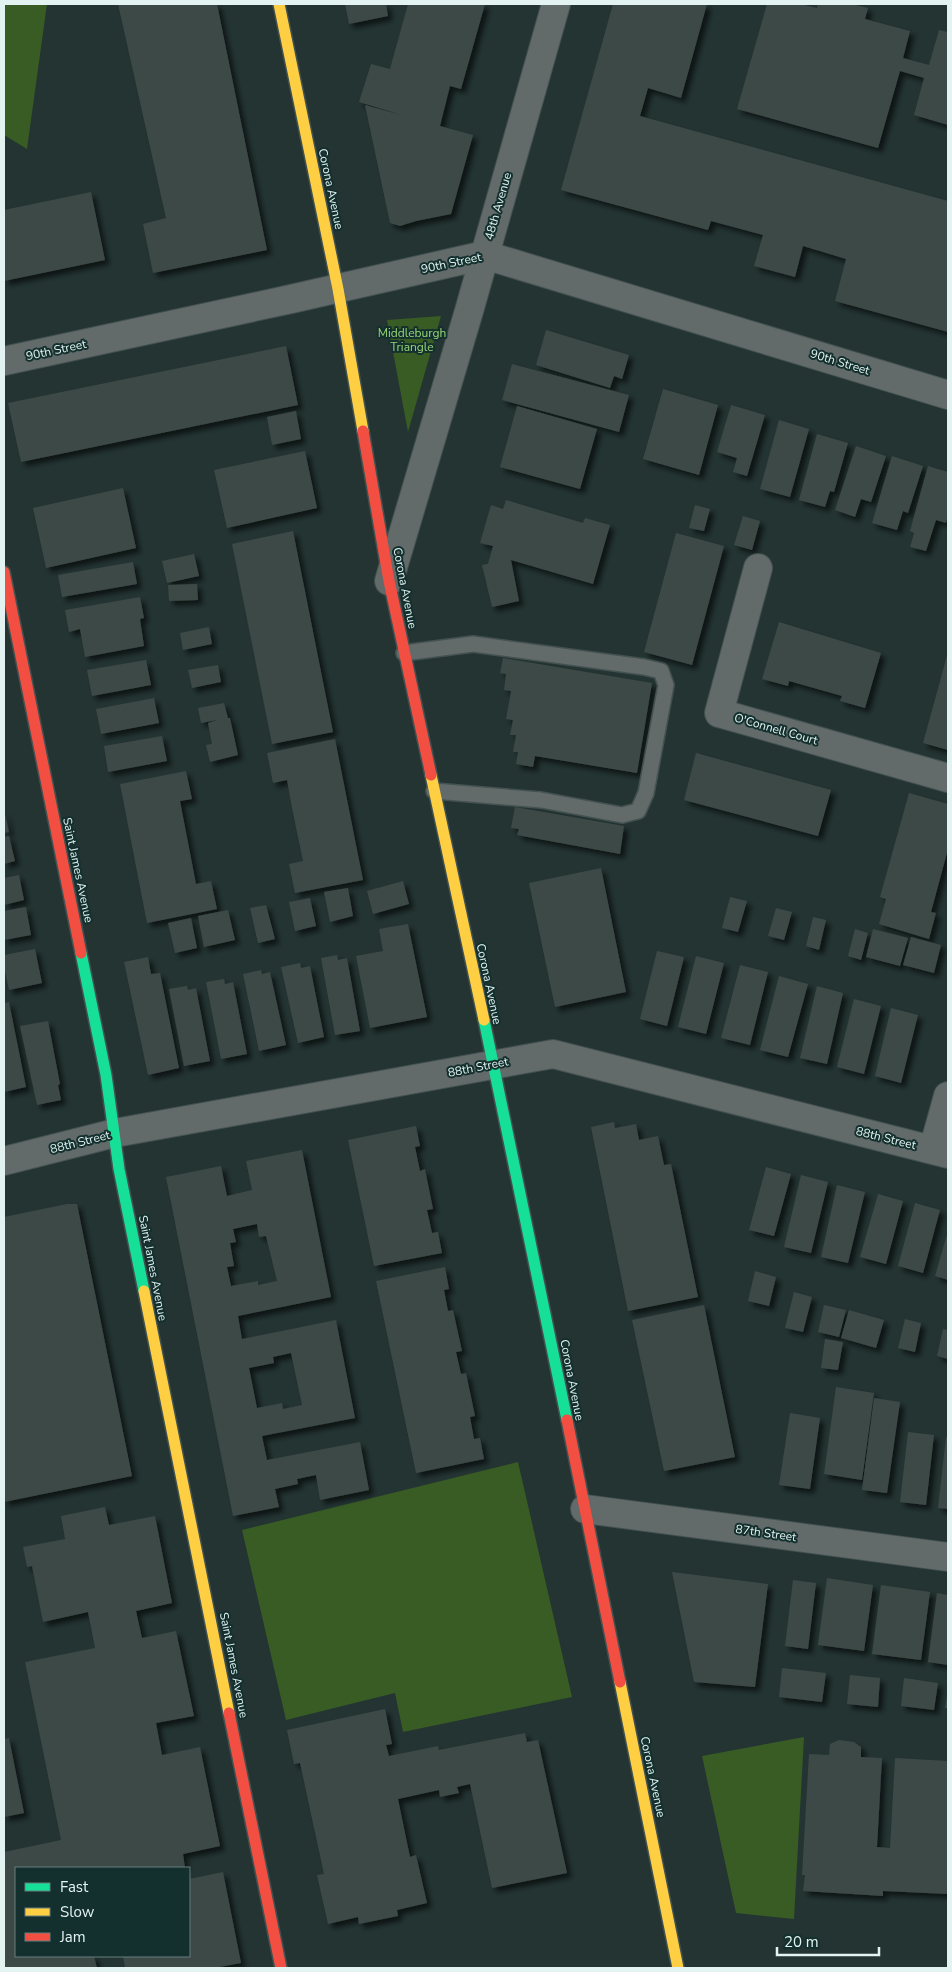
<svg xmlns="http://www.w3.org/2000/svg" width="952" height="1972" font-family="'Nunito Sans',sans-serif">
  <style>
    .green { fill: #395b24 }
    .building { fill: #3d4946; fill-rule: evenodd; filter: url(#shadow) }
    .lines { fill: none; stroke-linecap: round; stroke-linejoin: round }
    .lane-casing { stroke: #435150; stroke-width: 18 }
    .street-casing { stroke: #435150; stroke-width: 30 }
    .fast-casing { stroke: #435150; stroke-width: 14 }
    .slow-casing { stroke: #435150; stroke-width: 14 }
    .jam-casing { stroke: #435150; stroke-width: 14 }
    .lane { stroke: #626a6a; stroke-width: 15 }
    .street { stroke: #626a6a; stroke-width: 28 }
    .fast { stroke: #16e098; stroke-width: 11 }
    .slow { stroke: #ffcf43; stroke-width: 11 }
    .jam { stroke: #f24e42; stroke-width: 11 }
    .labels { text-anchor: middle; stroke-width: 4; stroke-linejoin: round; paint-order: stroke }
    .street-label { font-size: 12px; fill: #e2f3f2; stroke: #13302e }
    .park-label { font-size: 12px; fill: #99d474; stroke: #13302e }
  </style>
  <defs>
    <filter id="shadow"><feDropShadow dx="4.5" dy="4.5" stdDeviation="2.5" flood-color="#0009"/></filter>
  </defs>
  <rect width="100%" height="100%" fill="#233433"/>
  <path class="green" d="M4,4h43l-20,145 -23,-14z
    M441,316l-33,116 -21,-112z
    M518,1462l54,235 -169,35 -8,-39 -109,27 -44,-190z
    M804,1737l-10,182 -58,-6 -34,-157z"/>
  <path class="building" d="M118,4h99l50,246 -114,23 -10,-49 23,-6z
    M345,4h41l2,12 -39,8z
    M408,4h77l-24,85 -11,-3 -10,40 33,9 -22,79 -35,7 -16,5 -10,-3 -25,-118 40,11 -46,-14 12,-38 19,5z
    M613,4h94l-26,94 -33,-10 -8,28 308,85v131l-113,-31 11,-42 -43,-13 -8,31 -41,-11 9,-31 -52,-14 -3,9 -147,-40z
    M767,4h33l17,4 1,-4h33l17,4 -3,11 45,12 -7,27 26,7 10,-35 9,2v93l-34,-10 10,-37 -24,-7 -22,77 -141,-39z
    M91,192l14,68 -101,21v-71z
    M546,330l83,25 -7,24 -8,-3 -4,12 -74,-23z
    M286,346l12,59 -277,57 -13,-59z
    M512,364l117,31 -10,37 -117,-32z
    M663,389l55,16 -19,70 -56,-16z
    M731,405l34,10 -18,61 -14,-4 4,-14 -20,-6z
    M517,406l80,23 -17,60 -80,-22z
    M296,411l5,28 -29,6 -5,-28z
    M779,420l30,9 -19,68 -30,-8z
    M817,434l31,9 -14,49 -4,-1 -5,16 -26,-7z
    M856,446l30,10 -15,46 -10,-3 -6,18 -20,-7z
    M305,451l12,57 -90,20 -13,-58z
    M892,456l31,10 -15,47 -5,-2 -6,19 -25,-7z
    M928,466l20,6v43l-2,8 -10,-3 -10,31 -16,-4 4,-14 -4,-2z
    M123,488l13,60 -90,20 -13,-60z
    M506,500l77,23 2,-5 25,7 -17,59 -82,-24 8,41 -27,6 -10,-42 6,-1 5,-18 -13,-3 11,-38 12,4z
    M695,505l15,4 -6,22 -15,-3z
    M743,516l17,5 -8,29 -18,-5z
    M293,531l40,201 -61,12 -40,-200z
    M676,533l48,13 -32,119 -48,-13z
    M194,554l5,22 -32,7 -5,-22z
    M133,562l4,22 -75,13 -4,-22z
    M197,584l1,16 -29,1 -1,-16z
    M140,597l4,21 -4,1 4,27 -59,11 -5,-28 -11,3 -4,-22z
    M779,622l102,31 -16,55 -25,-7 2,-5 -53,-15 -1,5 -26,-7z
    M209,627l3,17 -29,6 -3,-17z
    M948,652v98l-25,-7z
    M503,658l149,25 -15,90 -102,-17 -2,11 -17,-3 2,-12h-5l3,-17h-6l3,-15 -7,-1 5,-28 -7,-1 2,-16 -6,-1z
    M146,660l5,25 -59,11 -5,-26z
    M218,665l3,17 -29,6 -4,-18z
    M154,698l5,25 -58,11 -5,-25z
    M224,703l4,15h2l8,37 -28,7 -4,-17 6,-1 -4,-21 9,-3 -16,3 -3,-15z
    M162,736l5,25 -59,11 -4,-26z
    M335,739l28,141 -68,13 -6,-29 14,-3 -11,-53 -5,-28 -14,3 -6,-30z
    M696,753l135,37 -13,46 -134,-36z
    M186,771l6,28 -12,2 16,83 15,-3 6,28 -70,14 -27,-139z
    M909,793l39,11v45l-17,63 5,1 -7,26 -50,-15 7,-25 -6,-2z
    M515,807l109,19 -4,28 -103,-19 2,-6 -8,-1z
    M4,810l5,22 -5,1z
    M9,836l6,25 -11,3v-27z
    M601,868l25,124 -71,15 -26,-124z
    M19,875l5,25 -20,5v-27z
    M403,881l6,23 -36,10 -6,-23z
    M348,888l5,28 -23,6 -6,-30z
    M730,897l17,4 -9,31 -16,-4z
    M310,898l6,28 -21,5 -6,-29z
    M266,905l9,34 -17,4 -8,-35z
    M26,907l5,28 -27,5v-29z
    M776,908l16,4 -8,28 -16,-4z
    M228,910l7,30 -31,7 -6,-31z
    M813,917l13,3 -7,30 -13,-4z
    M191,918l6,30 -22,5 -7,-30z
    M408,924l19,93 -57,11 -14,-72 27,-5 -4,-22z
    M855,929l13,4 -7,27 -13,-4z
    M873,929l35,9 -8,28 -34,-9z
    M911,937l30,8 -7,28 -31,-8z
    M35,949l7,34 -33,7 -5,-23v-12z
    M657,951l27,6 -17,69 -27,-7z
    M337,955l1,5 9,-2 13,73 -25,4 -14,-77z
    M696,956l28,7 -18,71 -28,-7z
    M148,957l3,17 9,-1 19,95 -31,7 -24,-113z
    M300,963l1,5 9,-2 14,71 -26,6 -17,-76z
    M740,965l28,7 -18,73 -29,-7z
    M261,970l1,4 8,-2 16,73 -27,6 -16,-77z
    M779,976l29,8 -20,73 -28,-7z
    M224,979l1,5 8,-2 14,72 -26,5 -15,-77z
    M187,986l1,4 8,-2 14,73 -26,5 -15,-77z
    M817,986l26,7 -16,71 -27,-6z
    M854,999l27,7 -17,68 -27,-7z
    M9,1002l17,85 -22,5v-89z
    M891,1008l27,7 -17,68 -26,-7z
    M48,1021l12,63 -2,1 3,15 -24,5 -17,-79z
    M614,1122l1,6 21,-4 3,16 19,-4 6,29 7,-1 27,133 -70,14 -37,-184z
    M416,1126l4,20 -5,1 5,24 5,-2 8,40 -6,1 5,23 6,-1 4,21 -68,13 -26,-126z
    M302,1150l29,147 -93,19 2,12 2,11 94,-19 19,98 -93,18 5,24 93,-18 9,48 -49,10 -4,-25 -19,4 1,5 -23,5 4,18 -46,9 -67,-339 55,-11 6,30 25,-6 -6,-29zM257,1224l2,13 7,-1 11,45 -19,4v-4l-27,5 -4,-19 7,-1 -4,-23 6,-1 -3,-13zM291,1353l11,52 -19,4 -1,-6 -25,5 -8,-40 25,-5 -1,-6z
    M766,1167l25,7 -17,62 -25,-6z
    M801,1175l27,7 -17,71 -27,-6z
    M837,1185l28,7 -17,71 -27,-6z
    M878,1194l25,7 -17,63 -26,-7z
    M915,1203l25,7 -17,63 -25,-7z
    M67,1204h10l55,272 -128,26v-285z
    M948,1231v49l-13,-4z
    M445,1267l4,22 -5,1 4,21 5,-1 9,41 -6,1 5,22 5,-1 9,43 -5,1 4,22 6,-1 4,21 -68,14 -40,-192z
    M755,1271l21,6 -7,29 -21,-5z
    M794,1292l18,5 -9,35 -18,-4z
    M704,1305l31,152 -71,14 -32,-151z
    M824,1305l22,5 -7,27 -21,-5z
    M849,1310l35,10 -8,28 -35,-10z
    M905,1319l16,4 -6,29 -17,-4z
    M943,1329l5,1v29l-11,-3z
    M825,1339l18,3 -5,28 -17,-2z
    M836,1387l38,6 -12,87 -38,-6z
    M874,1398l26,4 -13,91 -25,-3z
    M790,1413l30,5 -10,71 -31,-4z
    M908,1432l26,3 -8,70 -26,-3z
    M946,1437h2v72l-10,-1z
    M105,1507l4,18 46,-9 17,87 -36,8 6,27 34,-7 18,85 -38,7 6,32 38,-8 20,99 -37,8 2,14h-169v88h78l3,12h-93v-116l57,-12 -36,-178 70,-14 -7,-36 -45,10 -11,-56 -5,1 -4,-20 42,-8 -4,-23z
    M672,1572l96,12 -13,103 -61,-5z
    M827,1578l46,7 -9,66 -46,-6z
    M793,1580l23,3 -8,66 -23,-3z
    M881,1585l49,7 -9,68 -49,-6z
    M937,1593l11,2v70l-20,-3z
    M782,1668l44,5 -4,29 -43,-5z
    M850,1675l30,3 -2,29 -31,-3z
    M904,1678l34,5 -4,27 -33,-4z
    M947,1696h1v12h-3z
    M385,1709l7,35 -6,1 3,11 49,-10 1,4 86,-17 2,9 11,-2 29,133 -75,15 -22,-104 -13,3 2,6 -19,4 -1,-7 -41,9 12,58 6,-2 11,48 -30,7 1,6 -39,8 -1,-7 -30,7 -11,-49 7,-1 -24,-111 -6,1 -7,-34z
    M9,1738l15,75 -20,4v-78z
    M839,1740l15,2 7,5v10l21,1 -5,89 13,1 5,-90 53,3v133l-65,-3v5l-80,-5 2,-16h-3l7,-121 20,1 1,-11z
    M223,1872l18,91 -27,5h-89l-2,-12h66v-77z"/>
  <g class="lines">
    <defs>
      <path id="lane" d="M404,653l69,-9 171,23 17,4 5,14 -20,108 -8,18 -16,4 -81,-15 -107,-9"/>
      <path id="street" d="M4,361l287,-62 194,-44 463,140
        M758,568l-39,145 229,65
        M389,581l80,-270 87,-307
        M933,1150l15,-54
        M4,1161l111,-28 438,-79 395,100
        M585,1509l363,48"/>
      <path id="fast" d="M81,953l25,122 13,94 25,122
        M484,1020l83,400"/>
      <path id="slow" d="M279,4l59,285 25,142
        M431,775l53,245
        M144,1291l85,422
        M620,1682l58,286"/>
      <path id="jam" d="M363,431l26,150 42,194
        M4,572l77,381
        M567,1420l53,262
        M229,1713l52,255"/>
    </defs>
    <use href="#lane" class="lane-casing"/>
    <use href="#street" class="street-casing"/>
    <use href="#fast" class="fast-casing"/>
    <use href="#slow" class="slow-casing"/>
    <use href="#jam" class="jam-casing"/>
    <use href="#lane" class="lane"/>
    <use href="#street" class="street"/>
    <use href="#fast" class="fast"/>
    <use href="#slow" class="slow"/>
    <use href="#jam" class="jam"/>
  </g>
  <g class="labels">
    <g class="street-label">
      <text transform="translate(331 189) rotate(78)" y="4">Corona Avenue</text>
      <text transform="translate(498 206) rotate(-74)" y="4">48th Avenue</text>
      <text transform="translate(451 263) rotate(-12)" y="4">90th Street</text>
      <text transform="translate(56 350) rotate(-12)" y="4">90th Street</text>
      <text transform="translate(840 362) rotate(17)" y="4">90th Street</text>
      <text transform="translate(405 588) rotate(79)" y="4">Corona Avenue</text>
      <text transform="translate(776 729) rotate(16)" y="4">O'Connell Court</text>
      <text transform="translate(78 870) rotate(78)" y="4">Saint James Avenue</text>
      <text transform="translate(489 984) rotate(78)" y="4">Corona Avenue</text>
      <text transform="translate(478 1067) rotate(-11)" y="4">88th Street</text>
      <text transform="translate(886 1138) rotate(14)" y="4">88th Street</text>
      <text transform="translate(80 1142) rotate(-14)" y="4">88th Street</text>
      <text transform="translate(153 1268) rotate(79)" y="4">Saint James Avenue</text>
      <text transform="translate(572 1380) rotate(79)" y="4">Corona Avenue</text>
      <text transform="translate(766 1533) rotate(8)" y="4">87th Street</text>
      <text transform="translate(234 1665) rotate(79)" y="4">Saint James Avenue</text>
      <text transform="translate(653 1777) rotate(78)" y="4">Corona Avenue</text>
    </g>
    <g class="park-label">
      <text x="412" y="337">Middleburgh<tspan x="412" dy="14">Triangle</tspan></text>
    </g>
  </g>
  <rect width="952" height="1972" fill="none" stroke="#e2f3f2" stroke-width="10"/>
  <rect x="15" y="1867" width="175" height="90" fill="#13302e" stroke="#667e7c"/>
  <rect x="25" y="1883" width="25" height="8" fill="#16e098" stroke="#667e7c"/>
  <text x="60" y="1892" font-size="15" fill="#e2f3f2">Fast</text>
  <rect x="25" y="1908" width="25" height="8" fill="#ffcf43" stroke="#667e7c"/>
  <text x="60" y="1917" font-size="15" fill="#e2f3f2">Slow</text>
  <rect x="25" y="1933" width="25" height="8" fill="#f24e42" stroke="#667e7c"/>
  <text x="60" y="1942" font-size="15" fill="#e2f3f2">Jam</text>
  <path d="M777 1947v8h102v-8" fill="none" stroke="#e2f3f2" stroke-width="2.5"/>
  <text x="784" y="1947" font-size="15" fill="#e2f3f2" stroke="#13302e" stroke-width="4" paint-order="stroke">20 m</text>
</svg>
